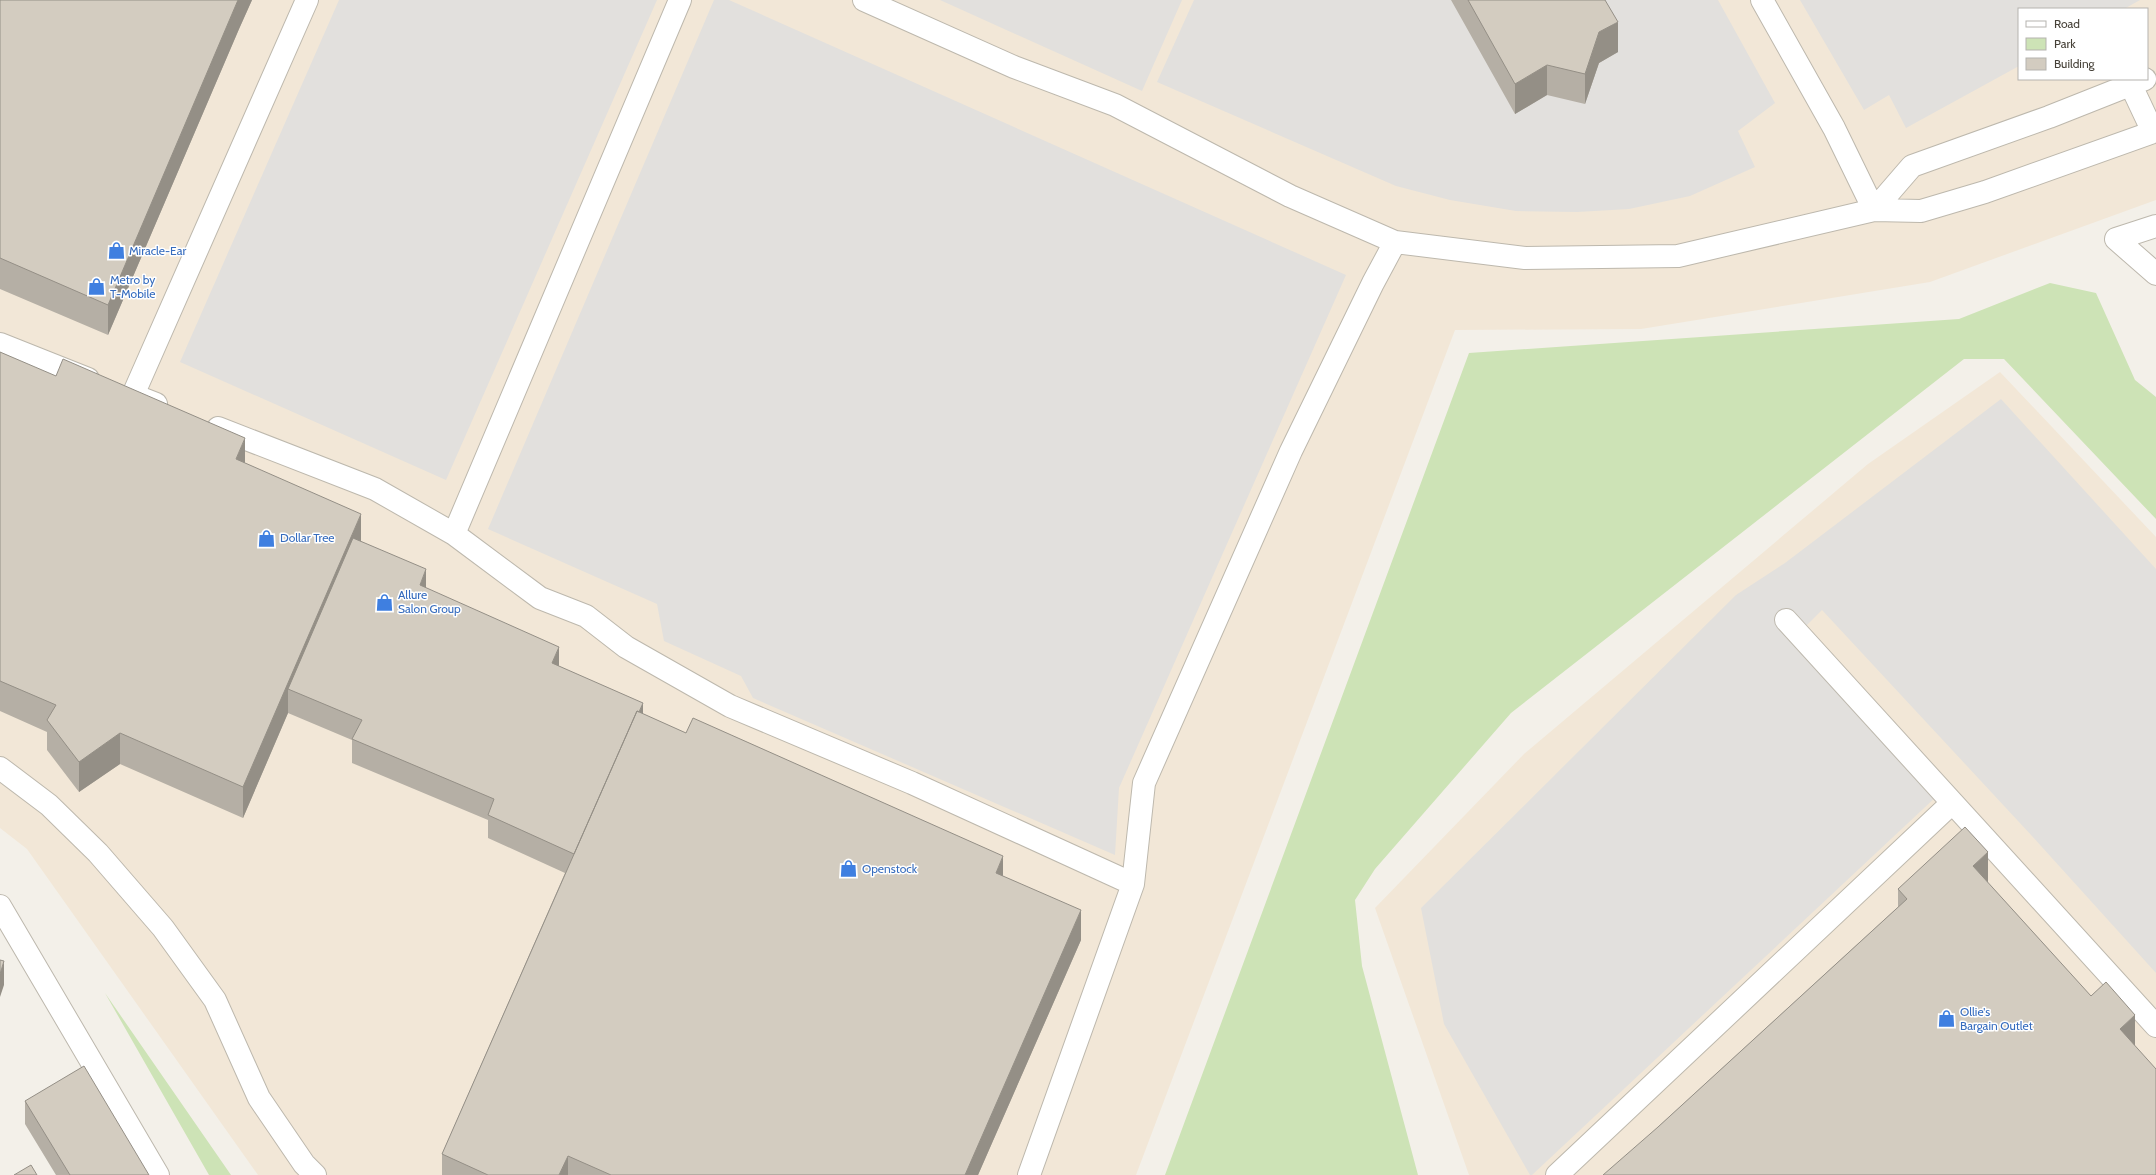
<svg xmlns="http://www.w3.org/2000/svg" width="2156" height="1175" font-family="Cabin,sans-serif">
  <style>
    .commercial { fill: #f2e7d7; fill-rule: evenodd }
    .green { fill: #cde3b6 }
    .parking { fill: #e2e0dd }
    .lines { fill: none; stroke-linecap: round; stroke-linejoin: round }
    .lane-casing { stroke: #bdb8ad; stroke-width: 24 }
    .street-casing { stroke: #bdb8ad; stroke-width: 24 }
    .lane { stroke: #fff; stroke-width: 22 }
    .street { stroke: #fff; stroke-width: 22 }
    .wall { fill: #b5afa5 }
    .shaded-wall { fill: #948f86 }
    .building { fill: #d3ccc0; stroke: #948f86 }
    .labels { text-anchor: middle; stroke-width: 3; stroke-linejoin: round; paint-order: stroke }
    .shop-label { font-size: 12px; fill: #366cbe; stroke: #fff; text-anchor: start }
  </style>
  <rect width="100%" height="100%" fill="#f3f0e9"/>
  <path class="commercial" d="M0,0h2156v200l-226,82 -289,47 -186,1 -319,845h-878l-231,-326 -27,-21zM2019,9h128v70h-128z
    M2000,372l156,165v638h-687l-94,-267 149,-154 344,-290z"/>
  <path class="green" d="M2050,283l46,10 39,87 21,17v122l-152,-160h-40l-453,354 -136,156 -20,31 7,66 56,209h-253l304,-822 490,-34z
    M105,993l126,182h-22z"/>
  <path class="parking" d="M339,0h318l-211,480 -266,-118z
    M714,0h15l617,275 -227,513 -4,67 -362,-157 -12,-22 -77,-35 -7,-37 -169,-75z
    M940,0h242l-40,91z
    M1194,0h524l57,103 -37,28 17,36 -65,29 -61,13 -52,3 -61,-1 -66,-11 -54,-14 -239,-104z
    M1800,0h340l-16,9h-105v57l-113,62 -17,-33 -25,15z
    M2001,399l155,170v404l-124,-137 -210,-226 -25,25 141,160 -406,380h-2l-86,-151 -23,-116 315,-313 49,-32z"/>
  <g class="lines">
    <defs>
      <path id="lane" d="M864,0l150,67 101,38 175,91 105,46 130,16 153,-2 196,-46 47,1 64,-19 171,-61
        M1762,0l72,128 40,82
        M2128,79l25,53
        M1874,210l38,-44 137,-49 96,-38
        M2156,226l-40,13 40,35
        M156,404l-23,-9 174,-395
        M218,428l157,61 79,45 86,64 46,18 40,31 104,59 182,77 221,101
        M454,534l226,-534
        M1786,620l370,406
        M0,768l49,37 49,48 65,75 52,72 44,98 45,66 11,11
        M0,906l158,269
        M1029,1175l104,-291 11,-101 147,-332 82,-168 22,-41
        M1557,1175l395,-372"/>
      <path id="street" d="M0,344l88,35"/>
    </defs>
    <use href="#lane" class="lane-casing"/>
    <use href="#street" class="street-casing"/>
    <use href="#lane" class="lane"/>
    <use href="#street" class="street"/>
  </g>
  <path class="wall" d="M0,0h252l-13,29 -131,306 -108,-46z
    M1451,0h154l13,52 -19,11 -14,41 -38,-9 -32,19z
    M0,352l245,111 116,78 65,47 133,78 84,48 360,162 78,64 -103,235h-536v-21l123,-281 -77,-35v-18l-136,-57v-23l-64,-27 -45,105 -123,-54 -41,28 -32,-42v-18l-47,-21z
    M1988,882v1l147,162v1l-477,81 240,-220v-18z
    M25,1101l124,74h-93l-31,-51z"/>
  <path class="shaded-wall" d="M238,0h14l-13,29 -131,306v-30z
    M1618,22v30l-19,11 -14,41v-30l14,-42z
    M1547,65v30l-32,19v-30z
    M245,438v31l-9,-10z
    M361,514v30l-73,145v24l-45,105v-31z
    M426,569v24l-6,-8z
    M559,647v23l-7,-7z
    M643,703v24l-67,128z
    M120,733v31l-41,28v-30z
    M1988,852v30l-15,15v-31z
    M1003,856v30l-7,-13z
    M1081,910v30l-103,235h-13z
    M4,961v24l-4,12v-23z
    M2135,1015v30l-15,14v-30z
    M568,1156v19h-9z"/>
  <path class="building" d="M0,0h238l-130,305 -108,-47z
    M1468,0h137l13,22 -19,10 -14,42 -38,-9 -32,19z
    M0,352l56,24 7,-17 182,79 -9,21 125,55 -118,273 -123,-54 -41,29 -32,-42 9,-15 -56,-24z
    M353,538l73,31 -6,16 139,62 -7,16 91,40 -4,9 -2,-1 -63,143 -86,-39 6,-16 -142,-60 10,-19 -74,-31z
    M637,711l49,22 7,-15 310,138 -7,17 85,37 -116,265h-354l-43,-19 -9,19h-71l-46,-21z
    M1965,827l23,25 -15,14 118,130 15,-14 29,33 -15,14 36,40v106h-553l55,-48 249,-228 -9,-10z
    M0,960l4,1 -4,13z
    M84,1066l65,109h-79l-45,-74z
    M31,1165l6,10h-23z"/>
  <defs>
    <symbol id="shop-bare" viewBox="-9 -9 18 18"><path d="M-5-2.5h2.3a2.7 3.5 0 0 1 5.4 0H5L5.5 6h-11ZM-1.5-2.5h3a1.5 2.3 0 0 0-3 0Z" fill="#3f7fe0" stroke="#fff" stroke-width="2.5" paint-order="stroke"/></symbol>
  </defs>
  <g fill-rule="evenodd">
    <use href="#shop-bare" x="104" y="238" width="25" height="25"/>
    <use href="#shop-bare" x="84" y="274" width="25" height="25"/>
    <use href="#shop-bare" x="254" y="526" width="25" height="25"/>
    <use href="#shop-bare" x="372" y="590" width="25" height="25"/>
    <use href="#shop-bare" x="836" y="856" width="25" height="25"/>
    <use href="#shop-bare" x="1934" y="1006" width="25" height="25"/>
  </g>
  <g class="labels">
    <g class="shop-label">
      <text x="129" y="255">Miracle-Ear</text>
      <text x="110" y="284">Metro by<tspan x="110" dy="14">T-Mobile</tspan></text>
      <text x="280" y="542">Dollar Tree</text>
      <text x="398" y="599">Allure<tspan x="398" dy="14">Salon Group</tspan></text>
      <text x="862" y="873">Openstock</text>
      <text x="1960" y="1016">Ollie's<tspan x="1960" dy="14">Bargain Outlet</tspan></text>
    </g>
  </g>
  <rect x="2018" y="8" width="130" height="72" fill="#ffffff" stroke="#b5b3af"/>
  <rect x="2026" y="21" width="20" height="6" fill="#ffffff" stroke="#b5b3af"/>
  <text x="2054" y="28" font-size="12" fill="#464138">Road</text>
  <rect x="2026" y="38" width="20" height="12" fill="#cde3b6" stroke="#b5b3af"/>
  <text x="2054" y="48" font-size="12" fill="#464138">Park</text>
  <rect x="2026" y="58" width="20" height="12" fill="#d3ccc0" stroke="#b5b3af"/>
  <text x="2054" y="68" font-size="12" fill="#464138">Building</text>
</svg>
